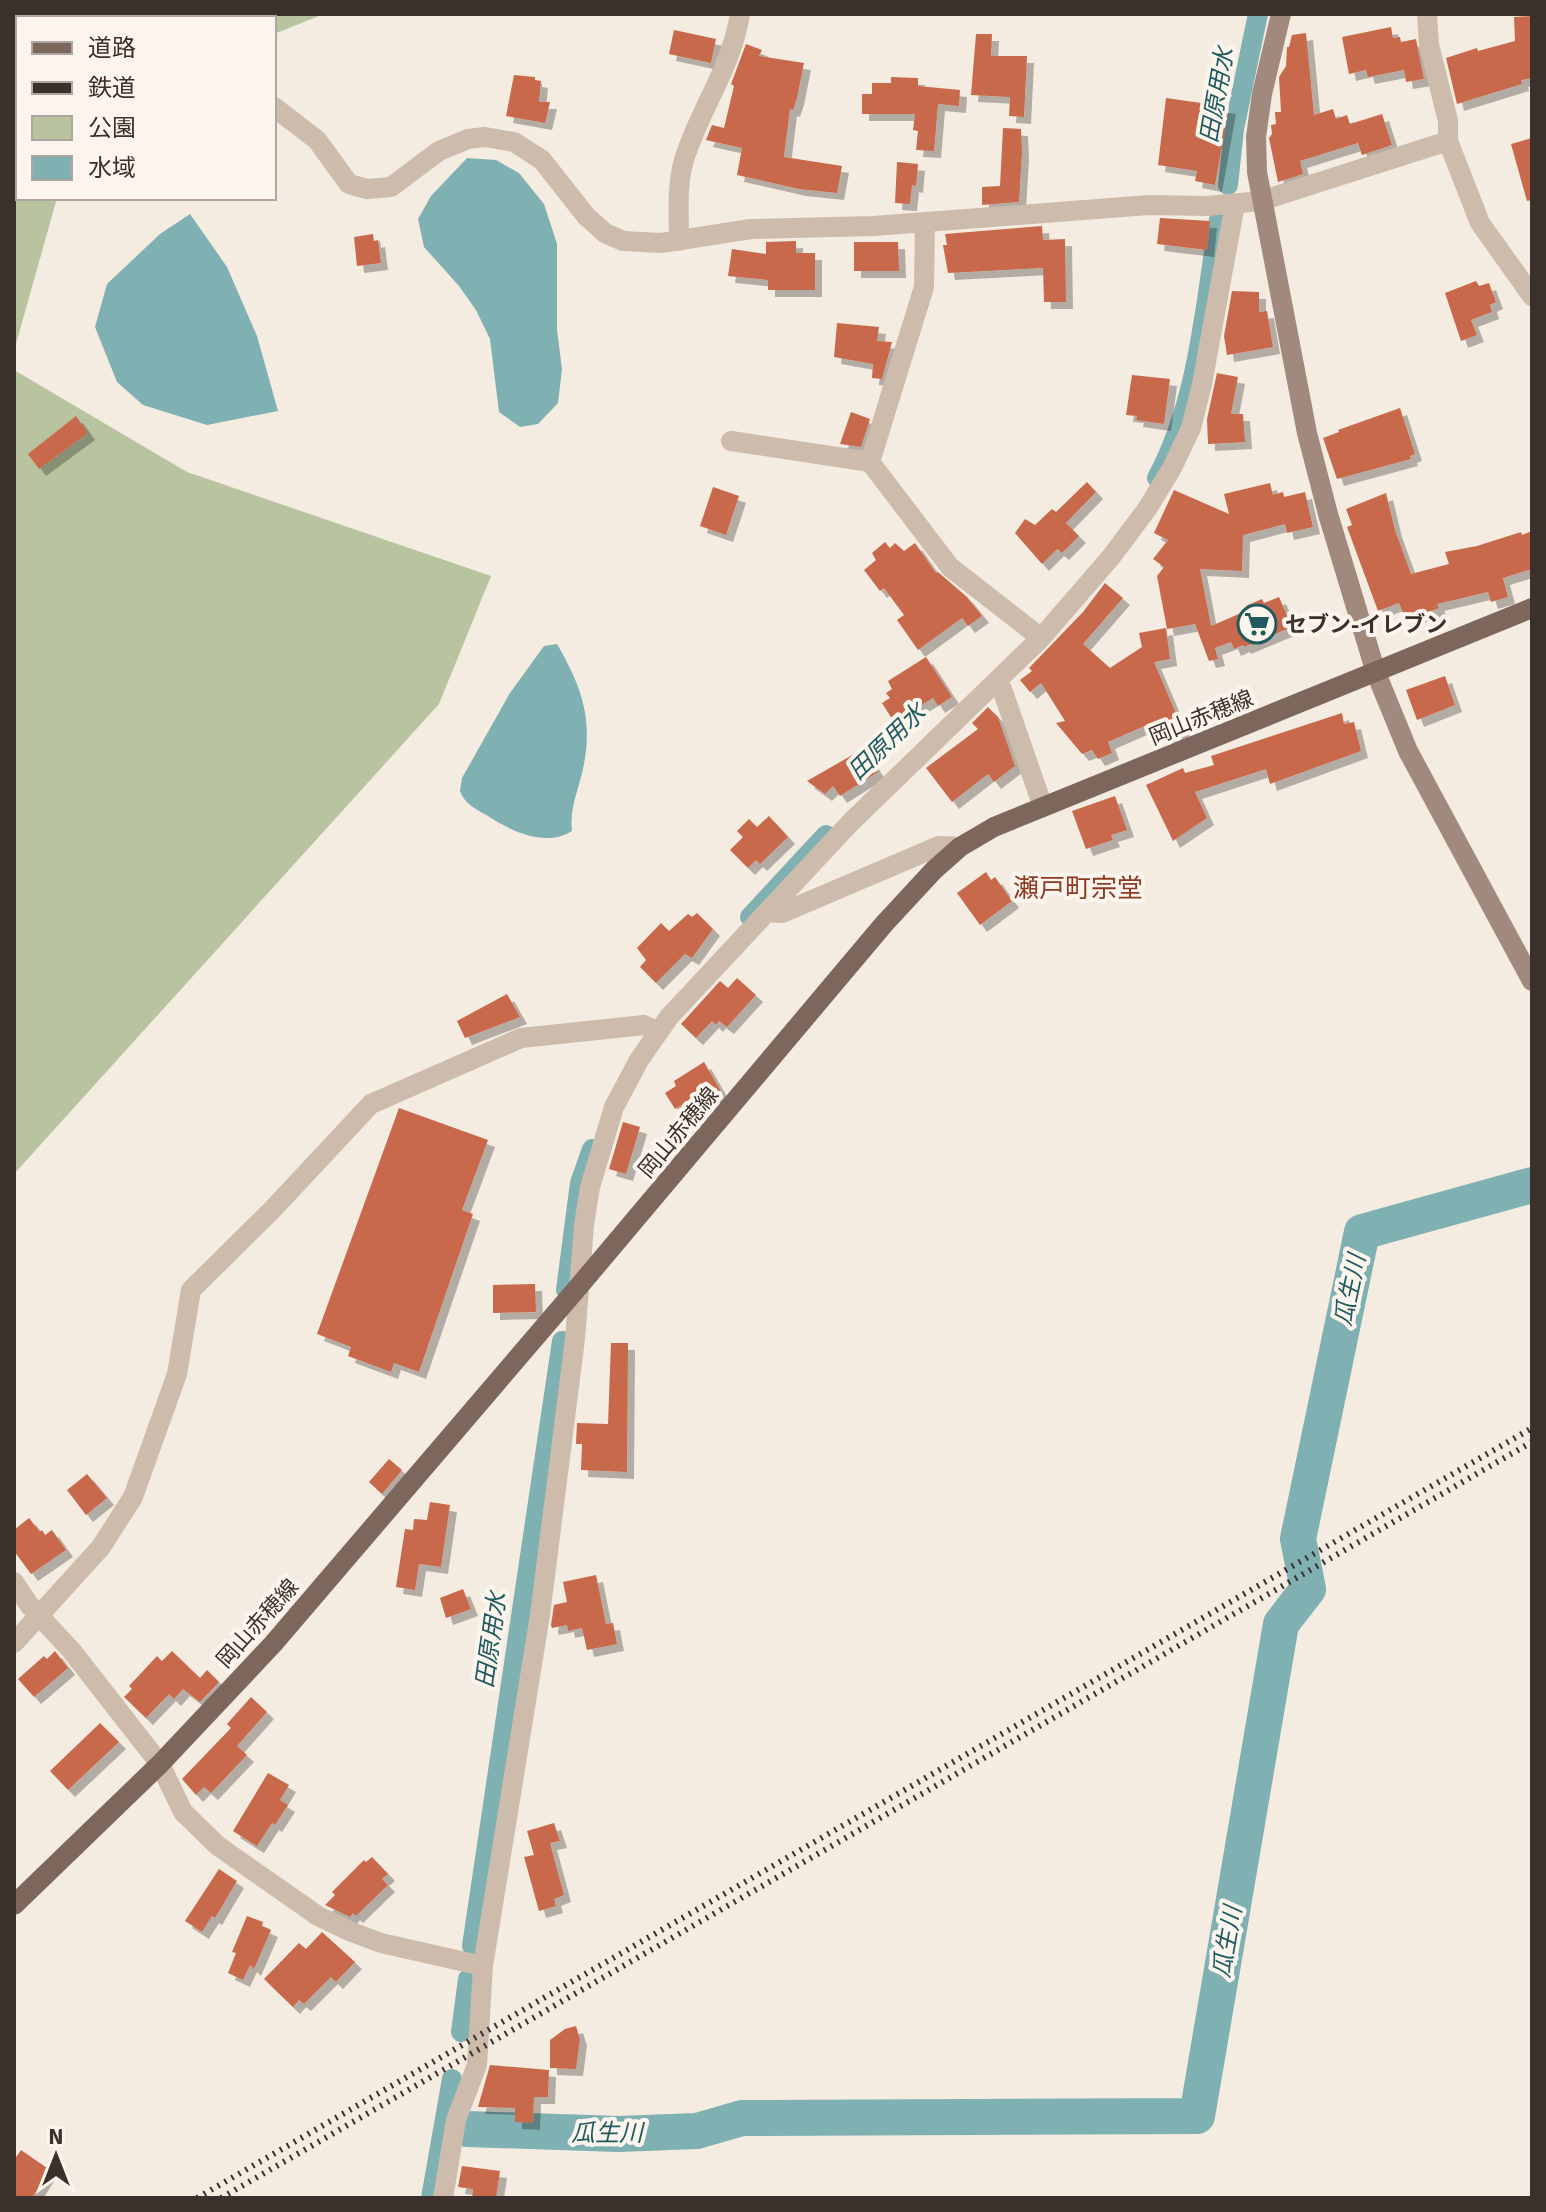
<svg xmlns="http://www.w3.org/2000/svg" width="1546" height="2212" font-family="Signika,'Noto Sans JP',sans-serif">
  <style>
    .green { fill: #b8c4a0 }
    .water { fill: #7fb0b2 }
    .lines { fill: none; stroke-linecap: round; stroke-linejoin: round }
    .canal { stroke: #7fb0b2; stroke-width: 20 }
    .river { stroke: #7fb0b2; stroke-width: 36 }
    .building { fill: #c8694b; filter: url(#shadow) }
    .street { stroke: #cdbbac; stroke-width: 20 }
    .secondary { stroke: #a18a7d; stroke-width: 20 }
    .primary { stroke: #7d675c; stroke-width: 20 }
    .rail { stroke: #3b302b; stroke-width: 6; stroke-dasharray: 2 6; stroke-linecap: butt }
    .labels { text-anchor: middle; stroke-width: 8; stroke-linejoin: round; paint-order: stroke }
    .poi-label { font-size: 22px; font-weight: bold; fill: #3b302b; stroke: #fbf5ee; text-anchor: start }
    .street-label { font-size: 22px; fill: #3b302b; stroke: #fbf5ee }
    .water-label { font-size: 24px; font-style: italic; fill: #1f5a5e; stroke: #fbf5ee }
    .quarter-label { font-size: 26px; fill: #8c3b22; stroke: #fbf5ee }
  </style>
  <defs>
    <filter id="shadow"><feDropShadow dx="7" dy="7" stdDeviation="0" flood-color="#0004"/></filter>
  </defs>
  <rect width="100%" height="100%" fill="#f4ebe1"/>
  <path class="green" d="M14,14h310l-50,20v-16h-256v180h39l-43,153z
    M14,370l173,102 304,104 -52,128 -425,470z"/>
  <path class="water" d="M467,158l29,2 23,13 25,31 13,40v86l5,39 -4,34 -20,21 -18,3 -21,-15 -9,-73 -14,-29 -17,-24 -35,-39 -6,-28 13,-23z
    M190,214l37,53 30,69 21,75 -71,14 -64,-20 -26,-23 -22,-55 12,-43 53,-50z
    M557,644c23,40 36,72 27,120 -4,23 -15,43 -12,67 -27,17 -61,0 -84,-15 -10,-6 -24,-12 -28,-25 0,-1 2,-12 2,-13l48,-85 34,-47z"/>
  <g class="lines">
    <path class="canal" d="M1228,185l6,-56 24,-115
      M1157,478c42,-78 48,-173 62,-259
      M750,917l76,-82
      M566,1290l14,-107 12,-34
      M472,1946l90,-605
      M461,2032l7,-53
      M431,2198l21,-119"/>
    <path class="river" d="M468,2129l150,5 79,-3 45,-13 455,-2 84,-492 27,-35 -10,-50 64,-307 170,-47"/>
  </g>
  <path class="building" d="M1532,16v62l-11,2 1,4 -65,20 -11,-46 31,-10 1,3 37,-10 -1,-24z
    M1391,27l2,11 7,-1 1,5 15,-3 8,40 -18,3 -2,-12 -36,7 -2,-7 -17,4 -7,-37z
    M674,30l42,9 -5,24 -42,-9z
    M1306,33l8,82 19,-6 3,10 11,-4 3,9 32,-10 10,31 -30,10 -4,-12 -58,18 3,13 -25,8 -9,-44 3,-4 -1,-9 5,-1 -1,-12h6l-2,-35 7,-11 1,-19h2l3,-12z
    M976,34h16l-1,22h36l-3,61 -15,-1 1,-19 -39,-2z
    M746,44l16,6 -3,6 45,7 -7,35 -4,12 -3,-1 -6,48 58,9 -5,27 -38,-4 -62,-14 5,-27 -36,-8 6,-15 12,3 10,-42 -3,-2z
    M514,75l21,2v3l6,1 -2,21h11l-5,21 -39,-7z
    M891,77l27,1v8l42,4 -1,16 -21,-2 -4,47 -18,-1 2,-19 -5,-1 2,-16h-53v-20h10v-11h19z
    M1166,98l63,9 -14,78 -20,-4 2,-10 -39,-6z
    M1003,128l18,1 1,23 -3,50 -37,3v-18l18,-1z
    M1532,138v62l-5,1 -16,-57z
    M897,162l21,2 -2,22 -4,-1 -2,19 -15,-1z
    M1160,218l50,3 -3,29 -50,-6z
    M1042,226l1,14 22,-1 1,63h-22l-1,-34 -95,5 -5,-28h4l-2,-11z
    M373,234l1,7 4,-1 3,23 -24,3 -3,-29z
    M796,241v12h19v37h-47v-10l-40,-4 4,-27 34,5v-12z
    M854,242h44l1,29h-45z
    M1476,281l3,5 10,-3 7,19 -6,3 2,7 -21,8 6,15 -16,6 -16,-48z
    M1232,291l27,1v20l8,-1 6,36 -46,8 -3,-19z
    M837,323l42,4 -2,14 15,1 -10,37 -10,-1 1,-14 -39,-7z
    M1217,373l21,4 -7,37h12l2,28 -37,2 -1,-25z
    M1132,375l38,4 -6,45 -28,-4 1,-4 -11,-1z
    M1400,408l15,46 -5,2 1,3 -74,20 -14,-41 16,-6 -1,-2z
    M851,412l19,7 -9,28 -21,-3z
    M76,416l12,17 -49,36 -11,-15z
    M1087,482l9,10 -30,31 13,13 -17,17 -5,-4 -15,15 -27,-31 10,-14 10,6 17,-16 4,3z
    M1270,483l3,12 10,-3 1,5 21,-5 8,35 -26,6 -2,-9 -42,11 -1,36 -42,-2 11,57 37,-16 -2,-4 16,-7 2,4 15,-6 13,30 -48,20 -1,-2 -9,4 -3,-7 -16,6 3,11 -9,2 -14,-37 -28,5 -10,-53 7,-9 -11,-8 15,-19 -14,-7 20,-43 55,24 -5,-20z
    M713,487l26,9 -13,39 -26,-9z
    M1386,493l9,37 16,44 38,-10 -4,-12 32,-6 44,-14 1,3 10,-4v38l-29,9 5,19 -17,5 -3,-10 -51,12 2,4 -33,12 -7,-17 -21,8 -31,-84 5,-2 -6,-16z
    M885,542l5,6 5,-5 9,8 11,-8 21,30 2,-1 29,25 15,19 -14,10 -6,-8 -44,32 -21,-30 7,-5 -20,-27 -4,3 -16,-21 12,-10 -4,-7z
    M1105,583l18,15 -40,46 27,24 32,-21 -3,-14 27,-5 4,31 -16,3 30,70 -19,8 -9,-19 -48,21 4,11 -14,6 -6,-9 -10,4 -26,-31 9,-2 -24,-38 -11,9 -10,-12 12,-9 -3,-3 54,-56z
    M926,657l26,40 -14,9 -5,-8 -39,24 -12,-19 8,-5 -4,-5 6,-4 -4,-8z
    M1445,676l10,29 -38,15 -11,-30z
    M988,707l10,10 17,49 -21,16 -6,-8 -36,28 -26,-34 52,-39 -6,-6z
    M1342,713l2,11 10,-2 7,29 -91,33 -4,-15 -71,23 12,26 -34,23 -27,-56 37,-17 2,5 29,-8 -3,-9z
    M861,750h3l14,22 -38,24 -7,-10 -8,8 -18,-13z
    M1115,796l12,34 -16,5 2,5 -27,9 -14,-38z
    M769,816l19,21 -28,27 -4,-4 -8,8 -18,-18 13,-13 -6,-6 12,-12 8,8z
    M986,872l5,8 4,-3 17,24 -32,24 -23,-32z
    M697,913l16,16 -21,29 -7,-4 -29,29 -16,-16 6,-7 -9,-12 24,-25 8,8 19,-17 4,3z
    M737,978l19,17 -29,32 -8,-6 -3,4 -4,-4 -16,17 -15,-14 39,-43 8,7z
    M507,994l13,23 -55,21 -8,-17z
    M704,1062l18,31 -19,11 -5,-8 -23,13 -10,-16 11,-7 -2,-5z
    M399,1108l89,32 -26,70 11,4 -54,158 -25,-9 -3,9 -43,-16 3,-9 -34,-13z
    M623,1122l17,5 -14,47 -17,-5z
    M535,1284l1,28 -43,1v-28z
    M611,1343h17l-1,129 -46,-2 1,-26h-6l1,-21 31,1z
    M389,1459l13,11 -20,24 -13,-12z
    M87,1474l20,24 -21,17 -19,-25z
    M430,1502l20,3 -9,62 -22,-3 -4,26 -19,-3 9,-58 8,1 1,-11 13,1z
    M29,1518l11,14 2,-2 3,5 7,-5 14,20 -35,24 -17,-23v-21z
    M596,1575l10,49 7,-1 4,21 -30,6 -5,-22 -14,3 -1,-6 -15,3 -1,-3 3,-20 13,-3 -4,-20z
    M463,1589l8,20 -25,9 -6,-20z
    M55,1651l13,17 -34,29 -16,-18 26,-23 3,3z
    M172,1651l28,27 7,-8 12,12 -19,20 -17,-13 -9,10 -5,-5 -23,24 -22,-21 8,-8 -3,-3 28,-30 5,5z
    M251,1697l16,15 -30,34 10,9 -36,38 -7,-6 -8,8 -14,-16 49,-51 -4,-4z
    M100,1723l19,19 -51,48 -18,-19z
    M268,1773l21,12 -9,15 8,5 -13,20 -3,-2 -15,23 -24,-15z
    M554,1823l6,18 -10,2 14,52 -10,4 2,7 -17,5 -15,-54 10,-2 -7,-24z
    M372,1857l16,17 -6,5 6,6 -32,31 -3,-3 -3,4 -25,-12 10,-10 -3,-3 32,-32 2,2z
    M219,1869l18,12 -22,37 -3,-2 -10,16 -17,-11z
    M247,1916l16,6 -1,4 9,4 -17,39 -4,-4 -7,15 -15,-7 8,-20 -4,-1z
    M322,1932l33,30 -19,20 -5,-5 -27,27 -5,-4 -6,7 -29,-28 35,-36 7,6z
    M576,2026l4,13 -4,30 -26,-1v-28l15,-11z
    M490,2065l59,5 -1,27h-14l-1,26 -18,-1v-14l-37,-1z
    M21,2150l29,20 -18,28h-18v-38z
    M462,2166l38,5 -4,27h-24l1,-9 -15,-2z"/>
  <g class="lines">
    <path class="street" d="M1427,14l2,31 19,76v20
      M274,107l43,33 32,44 18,5 24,-2 48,-36 29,-12 17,-2 29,5 28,18 44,56 19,17 18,8 38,2 90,-14 123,-3 275,-21 58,1 54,-5 187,-60 32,82 52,73
      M925,222l-1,65 -54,175 80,105 91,71
      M679,241c0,-29 -3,-60 7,-87 17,-50 45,-86 54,-140
      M731,441l139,21
      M996,682l6,7 41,118
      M767,912l15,1 157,-67 21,1
      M14,1582l16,24 41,44 89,114 23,48 35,34 100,70 31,15 32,12 102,23
      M14,1643l87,-96 32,-50 44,-123 14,-84 81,-80 99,-106 150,-66 123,-13 15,7
      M443,2198l13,-78 21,-55 6,-99 57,-351 35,-276 9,-114 6,-38 24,-80 25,-47 30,-43 181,-194 191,-185 70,-81 36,-48 25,-41 19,-40 11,-44 33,-180"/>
    <path class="secondary" d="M1281,14l-19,80 -6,43 1,35 50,261 21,81 48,159 32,78 124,230"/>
    <path class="primary" d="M14,1905l146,-141 113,-120 307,-359 304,-361 50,-54 26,-23 34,-20 538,-219"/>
    <path class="rail" d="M197,2198l1335,-770
      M221,2198l1311,-756"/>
  </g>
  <defs>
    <symbol id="supermarket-ring" viewBox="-11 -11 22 22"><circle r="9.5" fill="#fbf5ee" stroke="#1f5a5e" stroke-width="1.5"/><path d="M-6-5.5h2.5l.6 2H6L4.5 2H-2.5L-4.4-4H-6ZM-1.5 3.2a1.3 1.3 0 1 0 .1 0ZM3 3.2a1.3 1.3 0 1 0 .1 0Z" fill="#1f5a5e"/></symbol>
  </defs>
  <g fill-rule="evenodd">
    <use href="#supermarket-ring" x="1235" y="602" width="44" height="44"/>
  </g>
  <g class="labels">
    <g class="poi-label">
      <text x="1285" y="632">セブン-イレブン</text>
    </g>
    <g class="street-label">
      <text transform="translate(1201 717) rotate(-22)" y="8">岡山赤穂線</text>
      <text transform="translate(678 1132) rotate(-50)" y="8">岡山赤穂線</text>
      <text transform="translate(257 1623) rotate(-48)" y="8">岡山赤穂線</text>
    </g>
    <g class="water-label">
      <text transform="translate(1217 95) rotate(-80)" y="8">田原用水</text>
      <text transform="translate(887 742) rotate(-44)" y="8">田原用水</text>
      <text transform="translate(1350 1290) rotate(-78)" y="8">瓜生川</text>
      <text transform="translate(491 1640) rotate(-82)" y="8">田原用水</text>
      <text transform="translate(1227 1942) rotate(-80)" y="8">瓜生川</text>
      <text x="607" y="2141">瓜生川</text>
    </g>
    <g class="quarter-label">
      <text x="1078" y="897">瀬戸町宗堂</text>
    </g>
  </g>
  <rect width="1546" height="2212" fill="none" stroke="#3b302b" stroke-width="32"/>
  <rect x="16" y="16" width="260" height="184" fill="#fbf5ee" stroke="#aea6a0" stroke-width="2"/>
  <rect x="32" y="42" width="40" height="12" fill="#7d675c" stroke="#aea6a0" stroke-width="2"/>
  <text x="88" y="56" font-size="24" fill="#3b302b">道路</text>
  <rect x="32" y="82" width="40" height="12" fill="#3b302b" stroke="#aea6a0" stroke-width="2"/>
  <text x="88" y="96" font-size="24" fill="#3b302b">鉄道</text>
  <rect x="32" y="116" width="40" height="24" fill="#b8c4a0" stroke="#aea6a0" stroke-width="2"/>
  <text x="88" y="136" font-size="24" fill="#3b302b">公園</text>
  <rect x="32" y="156" width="40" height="24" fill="#7fb0b2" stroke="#aea6a0" stroke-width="2"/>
  <text x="88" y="176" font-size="24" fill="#3b302b">水域</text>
  <g transform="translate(56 2156)" stroke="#fbf5ee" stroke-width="6" paint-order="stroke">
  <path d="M0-6L14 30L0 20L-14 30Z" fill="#3b302b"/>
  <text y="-12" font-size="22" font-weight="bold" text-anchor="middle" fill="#3b302b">N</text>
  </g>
</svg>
